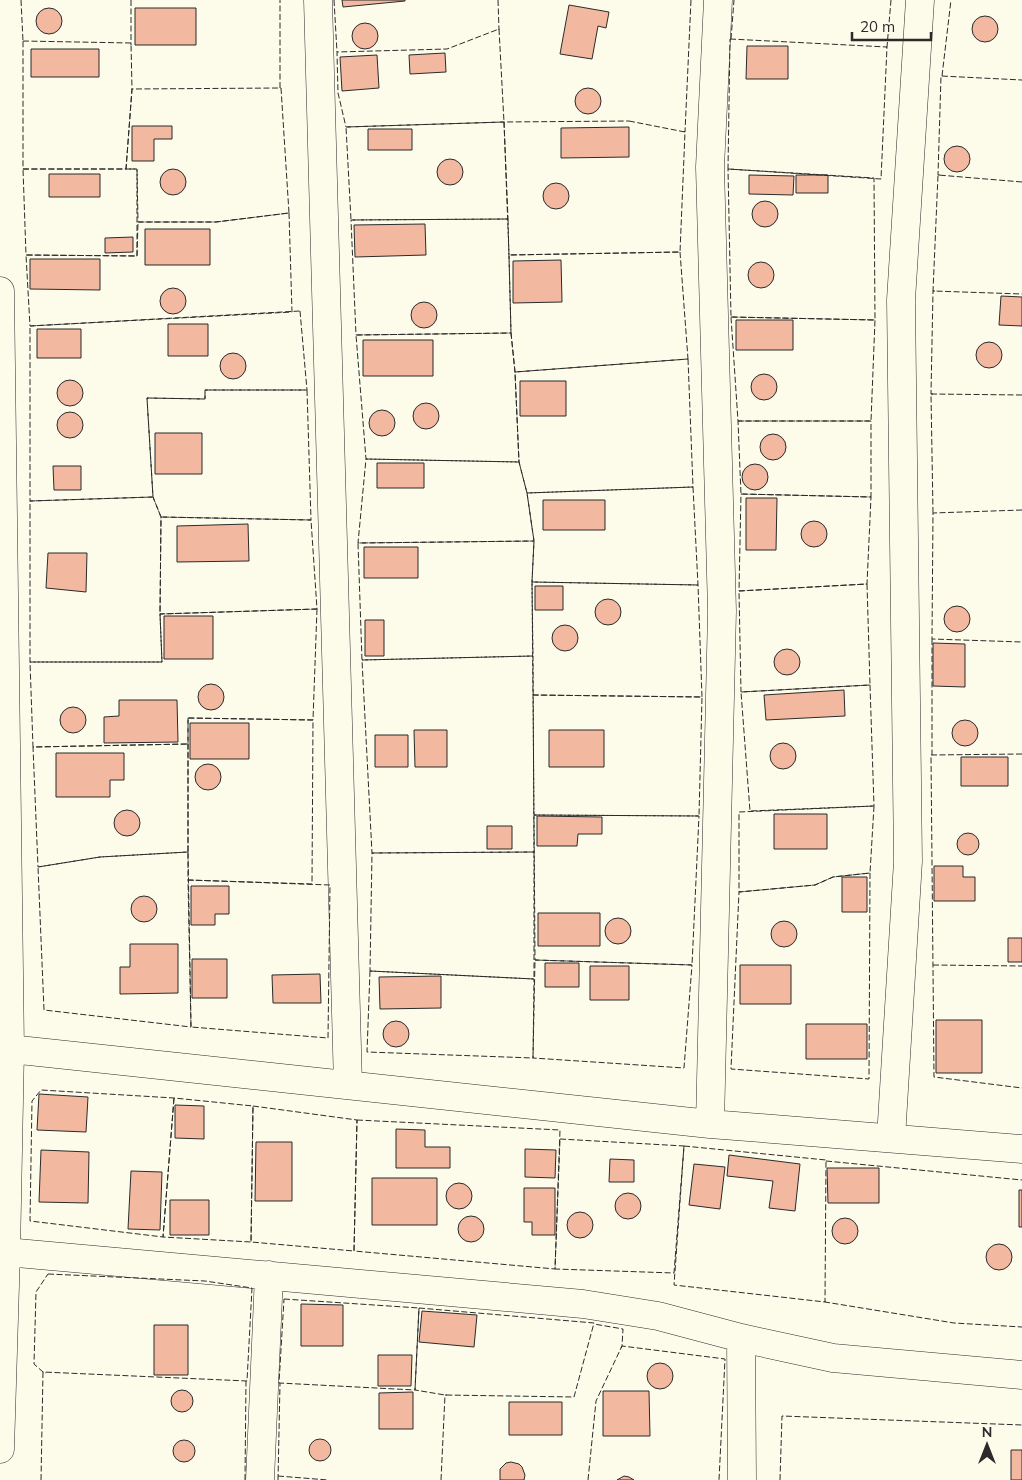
<svg xmlns="http://www.w3.org/2000/svg" width="1022" height="1480" font-family="Mulish,sans-serif">
  <style>
    .building { fill: #f2b8a0; stroke: #2b2b2b }
    .lines { fill: none; stroke-linecap: round; stroke-linejoin: round }
    .minor-casing { stroke: #2b2b2b; stroke-width: 29 }
    .minor { stroke: #fdfbea; stroke-width: 28 }
    .fence { stroke: #2b2b2b; stroke-width: 1; stroke-dasharray: 6 2.5; stroke-linecap: butt }
  </style>
  <rect width="100%" height="100%" fill="#fdfbea"/>
  <path class="building" d="M342,0h63v1l-62,6z
    M569,5l40,7 -3,16 -8,-2 -6,33 -32,-5z
    M135,8h61v37h-61z
    M36 21a13 13 0 1 1 26 0a13 13 0 1 1-26 0Z
    M972 29a13 13 0 1 1 26 0a13 13 0 1 1-26 0Z
    M352 36a13 13 0 1 1 26 0a13 13 0 1 1-26 0Z
    M747,46h41v33h-42z
    M31,49h68v28h-68z
    M445,53l1,19 -36,2 -1,-19z
    M377,55l2,33 -37,3 -2,-34z
    M575 101a13 13 0 1 1 26 0a13 13 0 1 1-26 0Z
    M132,126h40v13h-18v22h-22z
    M629,127v30l-68,1v-30z
    M368,129h44v21h-44z
    M944 159a13 13 0 1 1 26 0a13 13 0 1 1-26 0Z
    M437 172a13 13 0 1 1 26 0a13 13 0 1 1-26 0Z
    M160 182a13 13 0 1 1 26 0a13 13 0 1 1-26 0Z
    M49,174h51v23h-51z
    M749,175l45,1 -1,19 -44,-1z
    M796,175h32v18h-32z
    M543 196a13 13 0 1 1 26 0a13 13 0 1 1-26 0Z
    M752 214a13 13 0 1 1 26 0a13 13 0 1 1-26 0Z
    M425,224l1,31 -71,2 -1,-32z
    M145,229h65v36h-65z
    M133,237v15l-28,1v-15z
    M30,259h70v31l-70,-1z
    M561,260l1,42 -49,1v-42z
    M748 275a13 13 0 1 1 26 0a13 13 0 1 1-26 0Z
    M160 301a13 13 0 1 1 26 0a13 13 0 1 1-26 0Z
    M1001,296l21,1v29l-23,-1z
    M411 315a13 13 0 1 1 26 0a13 13 0 1 1-26 0Z
    M736,320h57v30h-57z
    M168,324h40v32h-40z
    M37,329h44v29h-44z
    M363,340h70v36h-70z
    M976 355a13 13 0 1 1 26 0a13 13 0 1 1-26 0Z
    M220 366a13 13 0 1 1 26 0a13 13 0 1 1-26 0Z
    M751 387a13 13 0 1 1 26 0a13 13 0 1 1-26 0Z
    M57 393a13 13 0 1 1 26 0a13 13 0 1 1-26 0Z
    M520,381h46v35h-46z
    M413 416a13 13 0 1 1 26 0a13 13 0 1 1-26 0Z
    M369 423a13 13 0 1 1 26 0a13 13 0 1 1-26 0Z
    M57 425a13 13 0 1 1 26 0a13 13 0 1 1-26 0Z
    M155,433h47v41h-47z
    M760 447a13 13 0 1 1 26 0a13 13 0 1 1-26 0Z
    M377,463h47v25h-47z
    M742 477a13 13 0 1 1 26 0a13 13 0 1 1-26 0Z
    M53,466h28v24h-27z
    M746,498h31l-1,52h-30z
    M543,500h62v30h-62z
    M801 534a13 13 0 1 1 26 0a13 13 0 1 1-26 0Z
    M248,524l1,37 -72,1v-36z
    M364,547h54v31h-54z
    M48,553h39l-1,39 -40,-4z
    M535,586h28v24h-28z
    M595 612a13 13 0 1 1 26 0a13 13 0 1 1-26 0Z
    M944 619a13 13 0 1 1 26 0a13 13 0 1 1-26 0Z
    M164,616h49v43h-49z
    M365,620h19v36h-19z
    M552 638a13 13 0 1 1 26 0a13 13 0 1 1-26 0Z
    M933,643l32,1v43l-32,-1z
    M774 662a13 13 0 1 1 26 0a13 13 0 1 1-26 0Z
    M198 697a13 13 0 1 1 26 0a13 13 0 1 1-26 0Z
    M844,690l1,26 -79,4 -2,-25z
    M119,700h58l1,42 -74,1v-26l15,-1z
    M60 720a13 13 0 1 1 26 0a13 13 0 1 1-26 0Z
    M952 733a13 13 0 1 1 26 0a13 13 0 1 1-26 0Z
    M190,723h59v36h-59z
    M414,730h33v37h-32z
    M549,730h55v37h-55z
    M375,735h33v32h-33z
    M770 756a13 13 0 1 1 26 0a13 13 0 1 1-26 0Z
    M56,753h68v27h-14v17h-54z
    M961,757h47v29h-47z
    M195 777a13 13 0 1 1 26 0a13 13 0 1 1-26 0Z
    M114 823a13 13 0 1 1 26 0a13 13 0 1 1-26 0Z
    M774,814h53v35h-53z
    M537,816l65,1v17h-24l-1,12h-40z
    M487,826h25v23h-25z
    M957 844a11 11 0 1 1 22 0a11 11 0 1 1-22 0Z
    M934,866h29v11h12v24h-41z
    M842,877h25v35h-25z
    M191,886h38v28h-14v11h-24z
    M131 909a13 13 0 1 1 26 0a13 13 0 1 1-26 0Z
    M538,913h62v33h-62z
    M605 931a13 13 0 1 1 26 0a13 13 0 1 1-26 0Z
    M771 934a13 13 0 1 1 26 0a13 13 0 1 1-26 0Z
    M1008,938h14v24h-14z
    M130,944h48v49l-58,1v-27h10z
    M192,959h35v39h-35z
    M545,963h34v24h-34z
    M740,965h51v39h-51z
    M590,966h39v34h-39z
    M320,974l1,29h-48l-1,-28z
    M441,976v32l-61,1 -1,-32z
    M936,1020h46v53h-46z
    M383 1034a13 13 0 1 1 26 0a13 13 0 1 1-26 0Z
    M806,1024h61v35h-61z
    M39,1094l49,3 -2,35 -49,-2z
    M175,1105l29,1v33l-29,-1z
    M396,1129l29,1v17h25v21h-54z
    M256,1142h36v59h-37z
    M525,1149l31,1 -1,28 -30,-1z
    M41,1150l48,2 -1,51 -49,-1z
    M729,1155l71,9 -5,47 -26,-3 4,-27 -46,-5z
    M610,1159l24,1v22h-25z
    M694,1164l31,3 -5,42 -31,-4z
    M827,1168h52v35h-51z
    M131,1171l31,1 -2,58 -32,-1z
    M372,1178h65v47h-65z
    M446 1196a13 13 0 1 1 26 0a13 13 0 1 1-26 0Z
    M524,1188h31v47h-23v-13h-8z
    M1019,1190h3v37h-3z
    M615 1206a13 13 0 1 1 26 0a13 13 0 1 1-26 0Z
    M170,1200h39v35h-39z
    M567 1225a13 13 0 1 1 26 0a13 13 0 1 1-26 0Z
    M458 1229a13 13 0 1 1 26 0a13 13 0 1 1-26 0Z
    M832 1231a13 13 0 1 1 26 0a13 13 0 1 1-26 0Z
    M986 1257a13 13 0 1 1 26 0a13 13 0 1 1-26 0Z
    M301,1304l42,1v41h-42z
    M422,1311l55,4 -3,32 -55,-5z
    M154,1325h34v50h-34z
    M378,1355h34l-1,31h-33z
    M647 1376a13 13 0 1 1 26 0a13 13 0 1 1-26 0Z
    M171 1401a11 11 0 1 1 22 0a11 11 0 1 1-22 0Z
    M603,1391h46l1,45h-47z
    M413,1392v37h-34v-36z
    M509,1402h53v33h-53z
    M309 1450a11 11 0 1 1 22 0a11 11 0 1 1-22 0Z
    M173 1451a11 11 0 1 1 22 0a11 11 0 1 1-22 0Z
    M1011,1450h11v30h-11z
    M511,1462l8,2 3,3 3,8 -1,5h-24v-11l6,-6z
    M624,1476l5,1 5,3h-17z"/>
  <g class="lines">
    <defs>
      <path id="minor" d="M318,0l30,1085
        M0,291l10,758 -4,203 -6,197
        M0,1048l710,76 312,25
        M710,1124l12,-513 -12,-444 8,-167
        M891,1138l17,-277 -7,-561 19,-300
        M6,1252l577,52 75,12 83,22 92,20 189,17
        M741,1338l1,142
        M260,1480l9,-205"/>
    </defs>
    <use href="#minor" class="minor-casing"/>
    <use href="#minor" class="minor"/>
    <path class="fence" d="M21,0l2,41h1
      M131,0v45
      M334,0l3,52
      M498,0l1,30
      M499,29l5,93 -158,5 -8,-34 -1,-41 110,-3z
      M730,39l157,8 -6,132 -153,-10z
      M731,39l3,-39
      M23,41l108,2 1,46 -6,80h-103z
      M886,47h1l4,-47
      M942,76l9,-76
      M280,88v-88
      M281,88l8,125 -73,9h-78l-1,-53h-11l6,-80z
      M629,121l56,11 -5,120 -171,3 -5,-133z
      M504,122l4,97 -157,1 -5,-93z
      M684,131l1,1 6,-132
      M23,169h114v87l-111,-1z
      M728,169l146,9 1,142 -144,-3z
      M940,175h-2l3,-99 81,4
      M1022,182l-84,-7 -5,116 89,3
      M289,213l3,99 -262,14 -4,-71 111,1 1,-34h78z
      M508,219l3,114 -155,2 -5,-115z
      M680,252l8,107 -173,13 -4,-39 -2,-78z
      M300,311l7,79h-102v9l-58,-1 6,99 -123,4v-175z
      M731,317l144,3 -4,101h-133z
      M511,333l4,39 4,90 -153,-3 -10,-124z
      M688,359l5,128 -166,6 -8,-31 -4,-90z
      M205,390h102l4,130 -150,-3 -8,-20 -6,-99 58,1z
      M933,394h-2l2,-103h2
      M738,421h133v76l-130,-3z
      M366,459l153,3 8,31 7,48 -176,2z
      M693,487l5,98 -166,-3 2,-41 -7,-48z
      M741,494l130,3 -4,87 -128,7z
      M153,497l8,20 -1,97 2,48h-132v-161z
      M1022,510l-89,3 -1,126 90,3
      M933,513l-2,-119 91,1
      M161,517l150,3 6,89 -157,5z
      M532,582l166,3 4,112 -169,-2z
      M867,584l3,101 -129,7 -2,-101z
      M317,609l-4,111 -125,-2v26l-155,3 -3,-85h132l-2,-48z
      M932,639v116
      M362,660l171,-4 1,196 -162,1 -10,-193 -4,-117 176,-2 -2,41 1,74 -171,4
      M870,685l4,121 -124,5 -9,-119z
      M533,695l169,2 -3,119 -165,-1z
      M188,718l125,2 -1,164 -124,-4z
      M188,744v108l-88,5 -62,10 -5,-120z
      M1022,754l-91,1 3,322 88,11
      M874,806l-4,67 -37,4 -18,8 -76,7v-80z
      M534,815l165,1 -7,149 -157,-5z
      M188,852l3,175 -147,-17 -6,-143 62,-10z
      M534,852v127l-164,-8 2,-118z
      M870,873l-1,206 -138,-10 8,-177 76,-7 18,-8z
      M188,880l142,5 -2,153 -137,-11z
      M535,960l157,5 -8,103 -151,-10z
      M933,965l89,1
      M370,971l164,8 -1,79 -166,-6z
      M174,1098l-11,139 88,5 2,-136 -79,-8 -133,-8 -9,11 -2,120 133,16 11,-139
      M253,1106l104,14 -3,131 -103,-9z
      M357,1120l203,10 -5,139 -201,-18z
      M560,1139l124,7 -10,127 -119,-4z
      M684,1146l142,14 -1,142 -151,-17z
      M826,1161l196,19
      M48,1274l157,7 47,7 -5,93 -204,-9 -9,-8 2,-72z
      M284,1299l135,9 -4,82 -136,-7z
      M825,1301v1l129,21 68,4
      M419,1308l175,15 -20,74 -129,-2 -30,-5z
      M621,1348l1,-2 103,13 -6,121
      M278,1476l50,4
      M41,1480l2,-108 3,1
      M245,1480l1,-99
      M278,1480l2,-97
      M441,1480l4,-85h2
      M588,1480l8,-79 26,-55 1,-17 -29,-5
      M780,1480l2,-64 240,9"/>
  </g>
  <g transform="translate(987 1445)" stroke="#fdfbea" stroke-width="4" paint-order="stroke">
  <path d="M0-4L9 19L0 12L-9 19Z" fill="#2b2b2b"/>
  <text y="-8" font-size="14" font-weight="bold" text-anchor="middle" fill="#2b2b2b">N</text>
  </g>
  <path d="M852 32v8h79v-8" fill="none" stroke="#2b2b2b" stroke-width="2.5"/>
  <text x="860" y="32" font-size="15" fill="#2b2b2b" stroke="#fdfbea" stroke-width="4" paint-order="stroke">20 m</text>
</svg>
